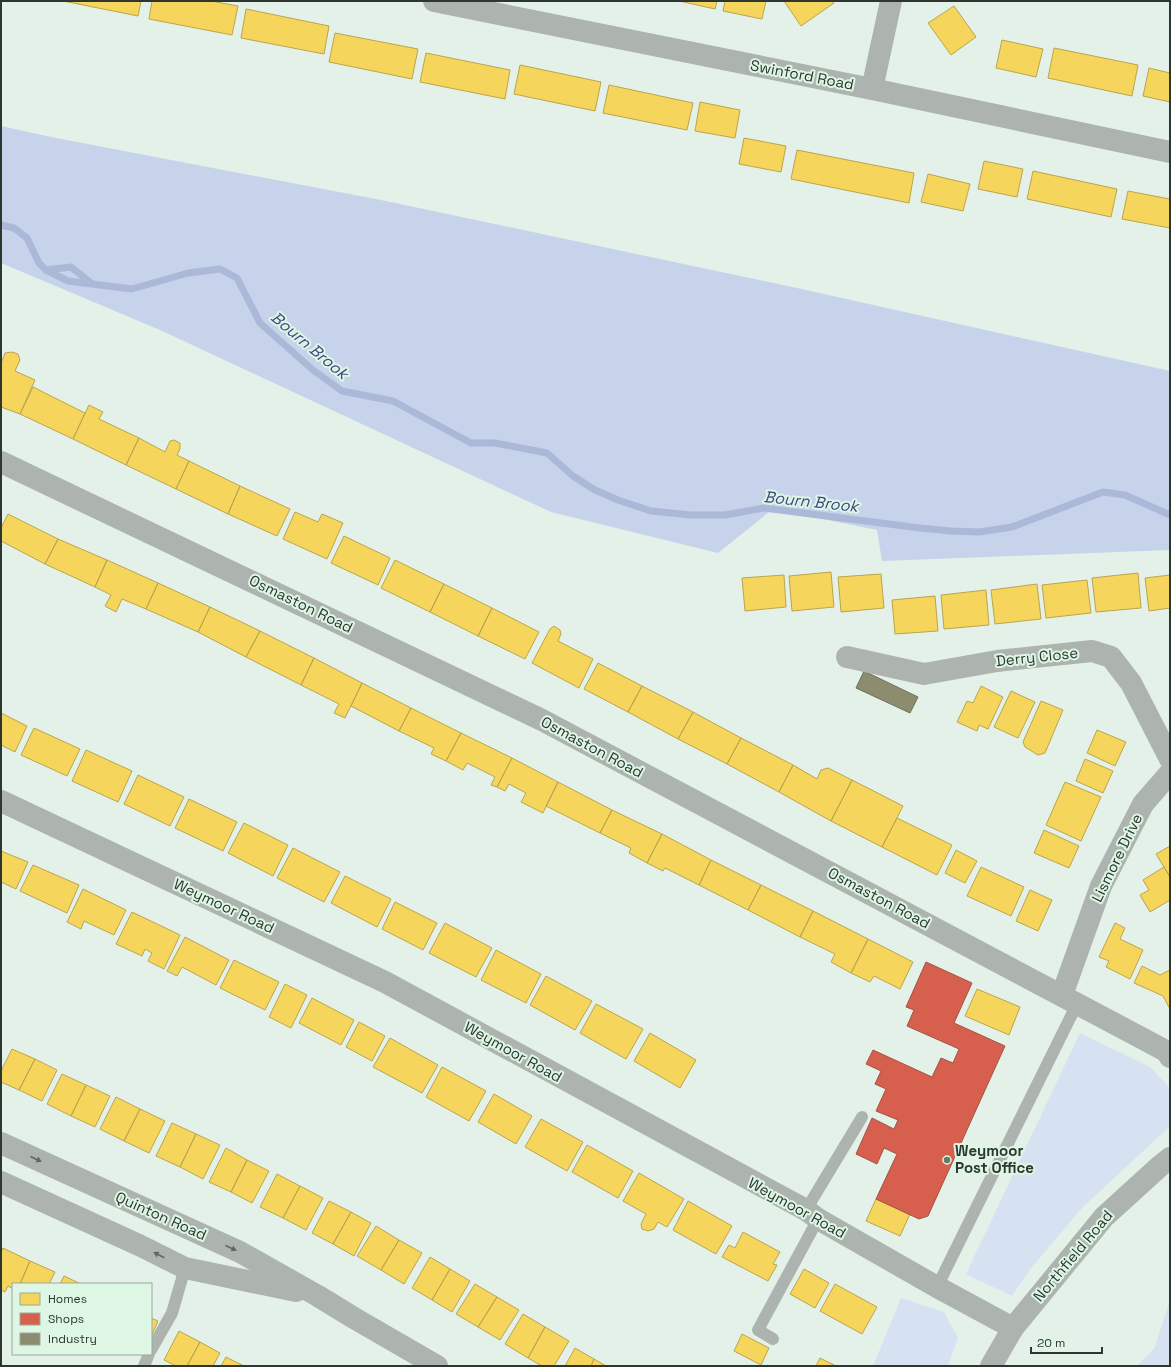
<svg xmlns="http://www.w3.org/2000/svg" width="1171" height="1367" font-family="'Space Grotesk',sans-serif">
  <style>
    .green { fill: #d6e2f2 }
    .forest { fill: #c6d3eb }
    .homes { fill: #f6d55c; stroke: #baa54e }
    .shops { fill: #d6604d; stroke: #a35344 }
    .industry { fill: #8c8c6e; stroke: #70725b }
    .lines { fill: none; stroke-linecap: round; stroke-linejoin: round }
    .stream { stroke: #acb8d8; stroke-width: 7 }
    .service { stroke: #adb4af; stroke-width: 12 }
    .minor { stroke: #adb4af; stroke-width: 22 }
    .tertiary { stroke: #adb4af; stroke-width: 22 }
    .oneway { fill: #606862 }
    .poi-dot { fill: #6d7770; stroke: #def7e5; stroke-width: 1.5 }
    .labels { text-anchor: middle; stroke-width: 4; stroke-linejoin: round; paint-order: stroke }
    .street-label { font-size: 15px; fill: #2d362f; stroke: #def7e5 }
    .poi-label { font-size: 15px; font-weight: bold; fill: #2d362f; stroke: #def7e5; text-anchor: start }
    .water-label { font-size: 16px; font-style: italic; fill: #3d4786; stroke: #def7e5 }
  </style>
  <rect width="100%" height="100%" fill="#e4f1e8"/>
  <path class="green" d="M1080,1033l70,34 19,20v40l-86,80 -52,61 -19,28 -46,-22z
    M901,1298l43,14 14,26 -10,28h-75z
    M1170,1300v66h-33l17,-17z"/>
  <path class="forest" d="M1,126l50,11 330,63 416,88 373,83v179l-288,11 -5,-31 -104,-21 -55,44 -167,-41 -391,-182 -159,-67z"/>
  <path class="homes" d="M63,1h78l-3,15z
    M152,1h59l27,5 -6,29 -83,-16z
    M679,1h38l-2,8z
    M725,1h41l-4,18 -39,-8z
    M784,1h48l2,2 -33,23z
    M954,6l22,31 -25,18 -23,-32z
    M246,9l83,17 -5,28 -83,-16z
    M335,33l83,16 -6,30 -83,-17z
    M1002,40l41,9 -7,28 -40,-9z
    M1054,48l84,17 -6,31 -84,-18z
    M426,53l84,17 -5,29 -85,-17z
    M520,65l81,17 -6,29 -81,-17z
    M1149,68l21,5v29l-27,-6z
    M609,85l84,18 -6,27 -84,-17z
    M700,102l40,8 -5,28 -40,-7z
    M744,138l42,8 -5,26 -42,-8z
    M797,150l117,23 -5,30 -118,-24z
    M984,161l39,8 -6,28 -39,-8z
    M1033,171l84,18 -6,28 -84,-18z
    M928,174l42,10 -7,27 -42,-9z
    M1128,191l42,8v29l-48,-9z
    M12,352l6,2 2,6 -5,11 20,9 -15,34 -19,-7v-46h1l3,-8z
    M33,387l52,26 -12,26 -53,-25z
    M89,405l14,7 -4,7 40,19 -13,27 -53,-26z
    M139,438l26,14 5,-11 4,-1 6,3v6l-3,6 12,6 -13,28 -50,-24z
    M189,461l51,25 -12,28 -52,-25z
    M240,486l50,23 -13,27 -49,-22z
    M295,512l23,10 4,-8 21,9 -16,36 -44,-20z
    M8,514l50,25 -13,25 -44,-23v-13z
    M344,536l46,22 -12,27 -47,-22z
    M58,539l49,21 -12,27 -50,-23z
    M107,560l51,23 -12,26 -24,-10 -6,13 -11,-6 6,-11 -16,-8z
    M395,560l49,24 -14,28 -49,-24z
    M831,572l3,35 -42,4 -3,-35z
    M1138,573l3,35 -45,4 -4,-34z
    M881,574l3,34 -43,4 -3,-35z
    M784,575l2,32 -41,4 -3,-33z
    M1170,575v33l-21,3 -4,-33z
    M1087,580l4,33 -45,5 -4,-33z
    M158,583l52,24 -12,25 -52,-23z
    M444,584l48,24 -14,28 -48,-24z
    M1037,584l4,35 -46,5 -4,-34z
    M986,590l3,35 -45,4 -3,-34z
    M935,596l3,35 -43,3 -3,-34z
    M210,607l50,24 -14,26 -48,-25z
    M492,608l47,24 -14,27 -47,-23z
    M554,626l6,4 1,4 -3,7 35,18 -14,29 -47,-25 18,-34z
    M260,631l54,27 -13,27 -55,-28z
    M314,658l48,25 -17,35 -11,-5 5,-9 -38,-19z
    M598,663l44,23 -14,26 -44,-23z
    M362,683l49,25 -12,23 -48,-25z
    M642,686l51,26 -15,27 -50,-27z
    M981,686l22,11 -15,32 -9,-4 -2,6 -20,-9 10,-21 6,2z
    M1011,691l24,11 -17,36 -24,-11z
    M1041,701l22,9 -18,43 -7,2 -13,-8 -2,-5z
    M411,708l50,25 -15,28 -15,-7 3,-6 -35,-17z
    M693,712l48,26 -14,26 -49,-25z
    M1,713l26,13 -12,26 -14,-7z
    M34,728l46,21 -13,27 -46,-21z
    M1097,730l29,12 -11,24 -28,-13z
    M461,733l51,25 -15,29 -6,-2 4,-8 -28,-14 -4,7 -17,-9z
    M741,738l52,27 -14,27 -52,-28z
    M86,750l46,21 -14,31 -46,-21z
    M512,758l46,24 -15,31 -22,-11 5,-9 -17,-9 -4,7 -8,-4z
    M1085,759l28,12 -10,22 -27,-12z
    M793,765l24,14 4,-9 7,-2 24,12 -21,41 -52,-29z
    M138,775l46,22 -14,29 -46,-22z
    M852,780l51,26 -21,41 -51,-26z
    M558,782l54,28 -12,23 -54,-27z
    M1065,782l36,15 -20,44 -35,-16z
    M189,799l48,23 -14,29 -48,-23z
    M612,810l50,24 -15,29 -18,-10 2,-5 -31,-15z
    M897,818l55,27 -15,30 -55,-28z
    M244,823l44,22 -15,31 -45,-23z
    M1044,830l35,16 -10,22 -35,-15z
    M662,834l49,26 -12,25 -34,-17 -2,3 -16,-8z
    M1170,846v31l-14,-23z
    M293,848l47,24 -16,30 -47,-24z
    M956,850l21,11 -12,22 -20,-10z
    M1,851l27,11 -12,27 -15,-7z
    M711,860l50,25 -13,25 -49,-25z
    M33,865l46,20 -12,28 -47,-22z
    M981,867l43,20 -13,29 -44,-20z
    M1164,867l6,10v23l-20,12 -10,-17 9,-5 -6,-10z
    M345,876l46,23 -14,28 -46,-24z
    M761,885l52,26 -13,26 -52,-27z
    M83,889l43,21 -12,25 -30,-14 -3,8 -14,-7z
    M1030,890l22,10 -14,31 -22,-10z
    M395,902l42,21 -14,27 -41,-21z
    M813,911l55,28 -17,34 -20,-11 4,-8 -35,-17z
    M132,912l48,23 -16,34 -16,-8 4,-8 -7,-4 -3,7 -26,-12z
    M445,923l47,25 -16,29 -47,-24z
    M1115,923l10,5 -5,11 23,11 -13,29 -24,-12 3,-6 -10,-4z
    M185,937l44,23 -13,25 -34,-18 -5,9 -10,-5z
    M868,939l45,23 -13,27 -26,-13 -4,6 -19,-9z
    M496,950l45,24 -15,29 -45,-23z
    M234,960l45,22 -14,28 -45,-22z
    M1142,966l18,9 10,-5v39l-7,-13 -29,-13z
    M546,976l46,25 -17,29 -45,-25z
    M285,984l22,11 -16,33 -22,-11z
    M977,989l43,18 -11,28 -44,-19z
    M312,998l42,22 -13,25 -42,-22z
    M596,1004l47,25 -17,30 -46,-26z
    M359,1022l26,14 -13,25 -26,-14z
    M650,1033l46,27 -16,28 -46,-27z
    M390,1038l48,27 -16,28 -49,-26z
    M12,1049l23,10 -16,31 -18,-8v-11z
    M35,1059l22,11 -15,31 -23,-11z
    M442,1067l44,24 -17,30 -43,-24z
    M62,1074l24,11 -15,31 -24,-12z
    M86,1085l24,11 -15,31 -24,-11z
    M494,1094l38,22 -16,28 -38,-22z
    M116,1097l24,12 -16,32 -24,-12z
    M140,1109l25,12 -16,32 -25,-12z
    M541,1119l42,23 -16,29 -42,-24z
    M172,1123l24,11 -16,33 -24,-11z
    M196,1134l24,11 -17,34 -23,-12z
    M587,1145l46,26 -15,27 -46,-26z
    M226,1148l21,12 -16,32 -22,-10z
    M247,1160l22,11 -17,32 -21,-11z
    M639,1173l45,26 -17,28 -9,-5 -4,7 -6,2 -6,-2 -1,-5 5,-10 -23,-13z
    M277,1174l23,12 -17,32 -23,-11z
    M300,1186l23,12 -17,32 -23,-12z
    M876,1199l34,15 -10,22 -34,-15z
    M329,1201l22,11 -18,32 -21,-11z
    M688,1201l44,25 -16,28 -43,-24z
    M351,1212l20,11 -17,33 -21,-12z
    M376,1226l23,14 -18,30 -24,-14z
    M743,1232l37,20 -7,12 4,1 -9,16 -46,-24 7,-12 6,3z
    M399,1240l23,13 -18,31 -23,-14z
    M3,1248l27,13 -10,23h-7v5l-5,-3 -3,6 -4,-2v-37z
    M430,1257l20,12 -18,31 -20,-12z
    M30,1261l25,11 -6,12h-29z
    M450,1269l20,12 -18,31 -20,-12z
    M804,1269l25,14 -14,25 -25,-14z
    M64,1276l17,8h-21z
    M475,1284l22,13 -19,30 -22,-13z
    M835,1284l42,23 -15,27 -42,-23z
    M497,1297l22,13 -19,30 -22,-13z
    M523,1314l22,13 -17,31 -23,-14z
    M151,1318l7,3 -7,16z
    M545,1327l24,14 -15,25h-12l-14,-8z
    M179,1331l21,11 -13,24h-11l-12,-6z
    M742,1334l27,14 -8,17 -27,-14z
    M200,1342l20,11 -7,13h-26z
    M575,1348l19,11 -3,7h-26z
    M226,1357l18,9h-23z
    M820,1358l16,8h-20z
    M594,1359l12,7h-15z"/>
  <path class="shops" d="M926,962l46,21 -18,40 51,23 -77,170 -9,3 -43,-20 21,-45 -13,-6 -7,16 -21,-10 16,-36 22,11 4,-9 -22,-9 10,-22 -11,-5 6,-13 -15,-7 7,-14 59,27 9,-19 12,5 6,-14 -52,-23 7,-16 -8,-3z"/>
  <path class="industry" d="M864,671l54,26 -8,16 -54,-25z"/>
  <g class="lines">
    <path class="stream" d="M1,225l13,3 13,10 12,25 7,7 22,11 64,8 56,-16 32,-4 17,9 23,45 53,47 29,21 51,10 78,42h24l52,10 26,23 22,14 23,10 33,11 40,4h34l39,-7 156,20 31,3 28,1 33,-5 91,-35 22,3 45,20
      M46,270l25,-3 20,16"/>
    <path class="service" d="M806,1210l56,-93
      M937,1287l140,-283
      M773,1339l-15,-9 60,-111
      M151,1350l21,-37 13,-45
      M144,1366l5,-12"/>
    <path class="minor" d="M434,1l438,88 298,63
      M872,89l19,-88
      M1,462l541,258 624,331 4,6
      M847,657l77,17 73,-13 95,-10 19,6 20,26 39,76
      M1,801l384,181 421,228 12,9 119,68 76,41
      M1062,995l39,-109 42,-82 27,-31"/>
    <path class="tertiary" d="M1,1143l239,109 78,44 36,22 83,48
      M1,1182l140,64 44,22 111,23
      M991,1366l22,-38 91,-111 56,-51 10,-8"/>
  </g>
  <defs><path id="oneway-solid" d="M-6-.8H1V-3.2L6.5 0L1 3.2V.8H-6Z"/></defs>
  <g class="oneway">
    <use href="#oneway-solid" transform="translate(36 1159) rotate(24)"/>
    <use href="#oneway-solid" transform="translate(231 1248) rotate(24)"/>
    <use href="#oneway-solid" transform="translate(159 1255) rotate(-153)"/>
  </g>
  <circle class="poi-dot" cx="947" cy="1160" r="4"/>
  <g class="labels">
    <g class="street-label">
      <text transform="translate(802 75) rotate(11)" y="5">Swinford Road</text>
      <text transform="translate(301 604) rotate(26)" y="5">Osmaston Road</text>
      <text transform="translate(1037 657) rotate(-6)" y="5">Derry Close</text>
      <text transform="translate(592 747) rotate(28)" y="5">Osmaston Road</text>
      <text transform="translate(1117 858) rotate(-64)" y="5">Lismore Drive</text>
      <text transform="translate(879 898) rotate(28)" y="5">Osmaston Road</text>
      <text transform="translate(224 906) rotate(25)" y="5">Weymoor Road</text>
      <text transform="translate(513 1052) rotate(29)" y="5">Weymoor Road</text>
      <text transform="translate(797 1208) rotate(29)" y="5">Weymoor Road</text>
      <text transform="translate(161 1216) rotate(24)" y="5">Quinton Road</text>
      <text transform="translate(1073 1256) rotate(-50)" y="5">Northfield Road</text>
    </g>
    <g class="poi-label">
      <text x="955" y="1156">Weymoor<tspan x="955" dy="17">Post Office</tspan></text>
    </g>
    <g class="water-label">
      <text transform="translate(310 345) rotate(40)" y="6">Bourn Brook</text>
      <text transform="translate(811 501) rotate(6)" y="6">Bourn Brook</text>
    </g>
  </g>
  <rect width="1171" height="1367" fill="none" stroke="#2d362f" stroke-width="4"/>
  <rect x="12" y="1283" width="140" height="72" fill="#def7e5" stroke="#97aa9c"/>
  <rect x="20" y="1293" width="20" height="12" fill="#f6d55c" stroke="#97aa9c"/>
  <text x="48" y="1303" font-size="12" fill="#2d362f">Homes</text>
  <rect x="20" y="1313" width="20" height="12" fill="#d6604d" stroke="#97aa9c"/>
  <text x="48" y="1323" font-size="12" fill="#2d362f">Shops</text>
  <rect x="20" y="1333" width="20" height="12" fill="#8c8c6e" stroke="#97aa9c"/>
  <text x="48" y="1343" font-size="12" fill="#2d362f">Industry</text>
  <path d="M1031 1347v6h71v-6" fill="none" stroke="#2d362f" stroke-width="2"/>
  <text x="1037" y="1347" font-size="12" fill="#2d362f" stroke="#def7e5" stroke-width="3" paint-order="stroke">20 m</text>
</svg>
